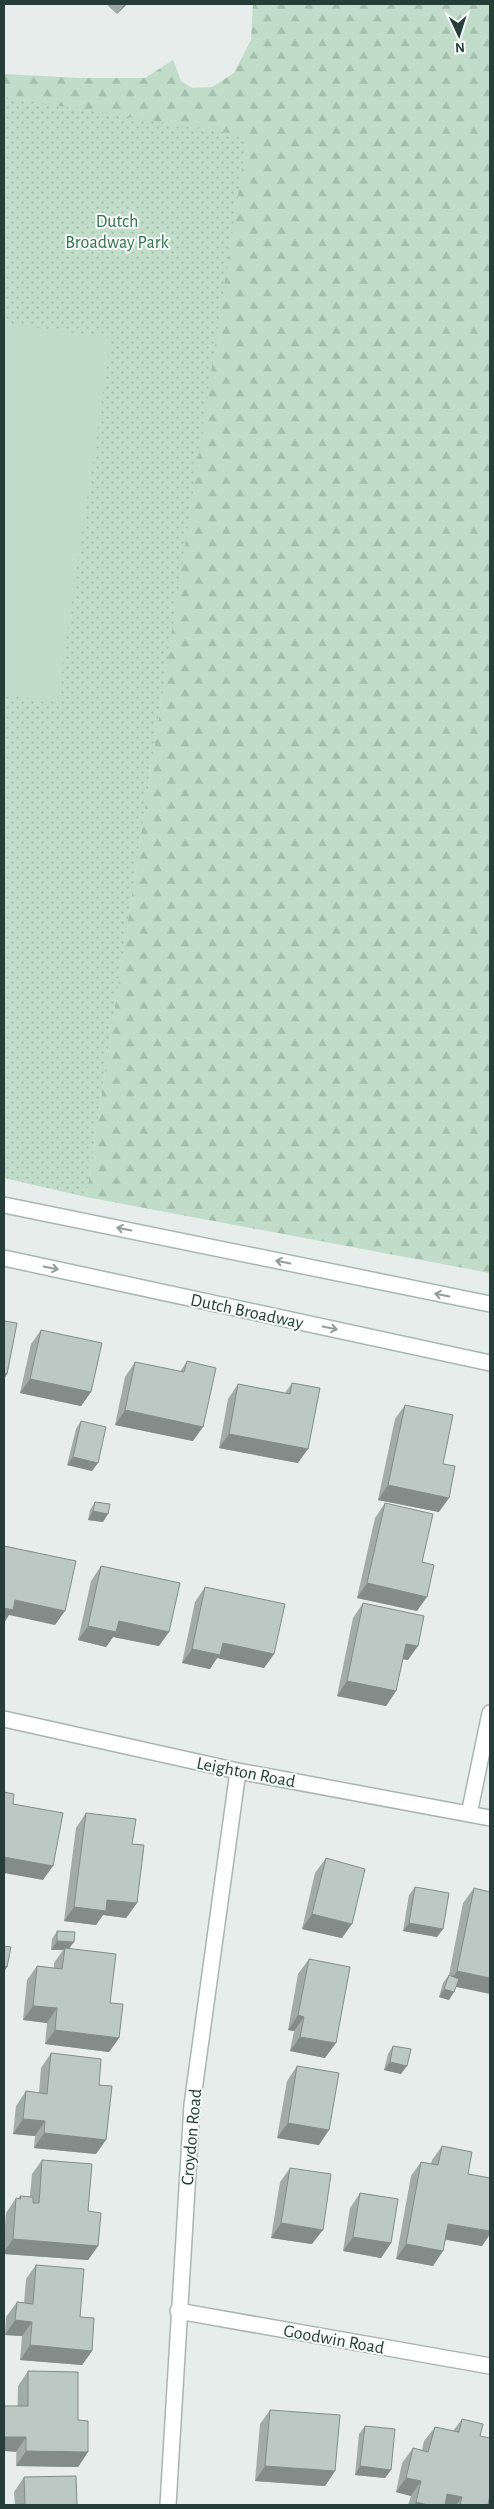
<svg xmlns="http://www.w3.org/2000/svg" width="494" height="2509" font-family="'Alegreya Sans',sans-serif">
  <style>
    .forest { fill: url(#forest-firs) }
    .park { fill: url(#park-dots) }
    .pitch { fill: #c1dcc9 }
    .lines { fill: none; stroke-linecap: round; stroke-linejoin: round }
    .street-casing { stroke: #a9b5b1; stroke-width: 18 }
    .secondary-casing { stroke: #a5b8b2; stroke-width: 18 }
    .street { stroke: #fff; stroke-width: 15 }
    .secondary { stroke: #fff; stroke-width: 15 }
    .wall { fill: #a1aca8 }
    .shaded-wall { fill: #838c88 }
    .building { fill: #bbc8c3; stroke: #838c88 }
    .oneway { stroke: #929e9c }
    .labels { text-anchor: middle; stroke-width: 4; stroke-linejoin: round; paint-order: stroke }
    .park-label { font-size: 18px; fill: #33724d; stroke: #f6faf8 }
    .street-label { font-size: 18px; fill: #263e38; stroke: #f6faf8 }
  </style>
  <defs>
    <pattern id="forest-firs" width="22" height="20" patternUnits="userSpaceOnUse" patternTransform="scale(1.25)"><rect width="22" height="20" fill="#c1dcc9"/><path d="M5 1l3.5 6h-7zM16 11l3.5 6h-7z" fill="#a6bead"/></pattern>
    <pattern id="park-dots" width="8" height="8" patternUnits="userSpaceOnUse" patternTransform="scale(1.25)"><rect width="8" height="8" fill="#c1dcc9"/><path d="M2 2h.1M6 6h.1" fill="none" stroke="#a6bead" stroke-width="1.8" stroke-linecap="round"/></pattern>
  </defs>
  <rect width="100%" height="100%" fill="#e6edea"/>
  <path class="forest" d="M253,4h237v1269l-404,-76 80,-528 -162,-510v-85l76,4h65l28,-18 8,21 11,7 20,-1 22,-14 17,-33z"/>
  <path class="park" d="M4,97l243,39 -161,1061 -82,-19z"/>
  <path class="pitch" d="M4,323l107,15 -54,364 -53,-8z"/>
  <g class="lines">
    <defs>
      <path id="street" d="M4,1719l234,52 252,47
        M469,1814l21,-101
        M178,2311l312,55
        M168,2505l24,-400 46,-334"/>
      <path id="secondary" d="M4,1205l486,99
        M4,1258l486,105"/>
    </defs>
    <use href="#street" class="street-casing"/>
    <use href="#secondary" class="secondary-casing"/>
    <use href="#street" class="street"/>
    <use href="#secondary" class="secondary"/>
  </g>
  <path class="wall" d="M106,4h21l-10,10z
    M41,1330l50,62 -10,14 -61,-13 11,-49z
    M187,1361l6,80 -78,-16 10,-48 10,-15 45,10z
    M292,1383l6,80 -79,-15 9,-49 10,-15 47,9z
    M405,1405l38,59 -4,48 -61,-12 17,-81z
    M81,1421l11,50 -25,-6 9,-36z
    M95,1502l8,20 -15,-2 2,-10z
    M385,1503l37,59 -5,49 -60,-13 18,-80z
    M101,1566l58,80 -46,-9 -7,10 -28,-7 13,-59z
    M205,1587l69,67 -10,14 -47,-10 -7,11 -28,-6 13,-61z
    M363,1603l45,57 -5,-1 -7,32 -10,15 -49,-10 16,-78z
    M86,1813l46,31 5,59 -11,15 -23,-3 -7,10 -32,-4 12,-93z
    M326,1858l16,80 -40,-9 13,-56z
    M415,1887l28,42 -6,8 -34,-6 6,-36z
    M474,1888l-18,99 -7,13 -10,-3 4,-14 6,-8 14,-72z
    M57,1931l12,18 41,54 9,35 -10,14 -64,-8 2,-21 -24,-3 4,-40 10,-14 17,2v-5l9,-13h-12l1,-11z
    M309,1959l16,99 -35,-7 4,-20 -6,-1 10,-56z
    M393,2046l8,28 -17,-4 4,-16z
    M51,2053l48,32 -3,69 -62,-6 1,-12 -22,-2 3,-28 10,-15 13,2 2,-25z
    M297,2066l22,79 -42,-7 10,-57z
    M442,2146l26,28 22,4v56l-8,12 -36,-6 -13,26 -37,-7 15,-83 10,-14 10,2 1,-4z
    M42,2160l46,51 10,35 -10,14 -84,-6v-17l2,-24 10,-15 2,1 2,-3h10l2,-22z
    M290,2168l22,76 -41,-6 9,-56z
    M360,2193l31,50 -10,15 -38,-7 7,-43z
    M36,2265l44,52 12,34 -10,14 -62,-5 2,-24 -17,-1 1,-18 11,-15 7,1 2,-24z
    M28,2371l50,49 10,32 -10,15 -62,-1 2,-80z
    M270,2410l65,61 -10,15 -70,-5 5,-57z
    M462,2419l18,17 10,69h-82l3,-9 -15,-4 6,-29 11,-15 9,2 2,-9 11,-14 18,4z
    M365,2426l26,44 -6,8 -30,-3 4,-41z
    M24,2477l53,28h-62l-1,-13z"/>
  <path class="shaded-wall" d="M125,4h2l-10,10z
    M4,1373l3,1 -3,5z
    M30,1379l61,13 -10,14 -61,-13z
    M125,1410l78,17 -10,14 -78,-16z
    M229,1434l79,15 -10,14 -79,-15z
    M73,1457l25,6 -6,8 -25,-6z
    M388,1485l61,13 -10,14 -61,-12z
    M93,1511l15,3 -5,8 -15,-2z
    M367,1583l60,14 -10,14 -60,-13z
    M15,1600l50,11 -10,14 -46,-10 -5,8v-15z
    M119,1621l50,11 -10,14 -46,-9 -7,10 -28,-7 10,-14z
    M223,1643l51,11 -10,14 -47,-10 -7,11 -28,-6 10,-14z
    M406,1644l12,2 -10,14 -12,-2z
    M347,1681l49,10 -10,15 -49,-10z
    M4,1857l49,9 -10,14 -39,-7z
    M107,1900l30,3 -11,15 -23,-3 -7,10 -32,-4 10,-14z
    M312,1914l40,10 -10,14 -40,-9z
    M409,1923l34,6 -6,8 -34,-6z
    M57,1941l17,1 -6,8 -3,-2 -2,2h-12z
    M4,1966l3,1 -3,5z
    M457,1971l33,7v16l-43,-9z
    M444,1989l10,3 -5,8 -10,-3z
    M33,2006l24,2 -10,15 -24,-3z
    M298,2015l6,2 -10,14 -6,-1z
    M55,2030l64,8 -10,14 -64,-8z
    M300,2037l36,6 -11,15 -35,-7z
    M390,2062l17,4 -6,8 -17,-4z
    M23,2119l22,2 -10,15 -22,-2z
    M288,2123l41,7 -10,15 -42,-7z
    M44,2133l62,7 -10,14 -62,-6z
    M281,2223l42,7 -11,14 -41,-6z
    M448,2224l42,7v3l-8,12 -44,-8z
    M353,2237l38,6 -10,15 -38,-7z
    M13,2239l85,7 -10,14 -84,-6v-2z
    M406,2244l37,7 -10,15 -37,-7z
    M15,2320l17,2 -10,14 -17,-1z
    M30,2345l62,6 -10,14 -62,-5z
    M4,2437h22l-10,15 -12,-1z
    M26,2451l62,1 -10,15 -62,-1z
    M265,2466l70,5 -10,15 -70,-5z
    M360,2466l31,4 -6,8 -30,-3z
    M406,2478l15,3 -10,15 -15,-4z
    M490,2492v13h-9z
    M447,2494l15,3 -6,8h-17z
    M416,2502l12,3h-14z"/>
  <path class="building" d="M4,1321l13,2 -10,51 -3,-1z
    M41,1330l61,13 -11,49 -61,-13z
    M187,1361l29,7 -13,59 -78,-17 10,-48 49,10z
    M292,1383l28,5 -12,61 -79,-15 9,-50 52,10z
    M405,1405l48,10 -10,49 12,2 -6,32 -61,-13z
    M81,1421l25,6 -8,36 -25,-6z
    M95,1502l15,2 -2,10 -15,-3z
    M385,1503l48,11 -11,48 12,3 -7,32 -60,-14z
    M4,1546l72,15 -11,50 -50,-11 -2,10 -9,-2z
    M101,1566l79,17 -11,49 -50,-11 -3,11 -28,-6z
    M205,1587l80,17 -11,50 -51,-11 -3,12 -28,-6z
    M363,1603l61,13 -6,30 -12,-2 -10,47 -49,-10z
    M4,1792l10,2 -1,10 50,9 -10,53 -49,-9z
    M86,1813l50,6 -4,25 12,1 -7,58 -30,-3 -1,11 -32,-4z
    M326,1858l39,11 -13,55 -40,-10z
    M415,1887l34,6 -6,36 -34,-6z
    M474,1888l16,4v86l-33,-7z
    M57,1931l18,1 -1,10 -17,-1z
    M4,1946l7,1 -4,20 -3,-1z
    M65,1948l51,6 -6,49 13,1 -4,34 -64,-8 2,-22 -24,-2 4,-40 25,3z
    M309,1959l41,8 -14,76 -36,-6 4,-20 -6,-2z
    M449,1975l10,4 -5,13 -10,-3z
    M393,2046l18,3 -4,17 -17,-4z
    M51,2053l50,6 -2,26 13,1 -6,54 -62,-7 1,-12 -22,-2 3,-28 21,3z
    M297,2066l42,7 -10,57 -41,-7z
    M442,2146l30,6 -4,22 22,4v53l-42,-7 -5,27 -37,-7 15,-82 17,3z
    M42,2160l50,4 -4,47 13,2 -3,33 -85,-7 3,-41 5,1 -1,-3 13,1v6h6z
    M290,2168l41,6 -8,56 -42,-7z
    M360,2193l38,6 -7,44 -38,-6z
    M36,2265l48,4 -4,48 14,1 -2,33 -62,-6 2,-23 -17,-2 2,-18 16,2z
    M28,2371l50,1v48l10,1v31l-62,-1v-14h-22v-31h24z
    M270,2410l70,5 -5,56 -70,-5z
    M462,2419l21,5 -3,12 10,2v57l-2,10h-24l-4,-1 2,-7 -15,-3 -2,11h-17l-12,-3 5,-21 -15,-3 7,-30 15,4 7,-25 24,5z
    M365,2426l30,3 -4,41 -31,-4z
    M76,2476l1,29h-73l21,-1 -1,-27z"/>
  <defs><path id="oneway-shaft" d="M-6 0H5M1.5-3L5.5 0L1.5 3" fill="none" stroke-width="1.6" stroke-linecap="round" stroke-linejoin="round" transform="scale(1.25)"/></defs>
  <g class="oneway">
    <use href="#oneway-shaft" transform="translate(124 1229) rotate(-168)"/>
    <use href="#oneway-shaft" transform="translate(283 1262) rotate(-168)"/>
    <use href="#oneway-shaft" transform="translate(51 1268) rotate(12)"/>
    <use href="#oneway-shaft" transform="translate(442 1295) rotate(-168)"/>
    <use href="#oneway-shaft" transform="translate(330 1328) rotate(12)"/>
  </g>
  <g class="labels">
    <g class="park-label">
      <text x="117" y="227">Dutch<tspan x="117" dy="21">Broadway Park</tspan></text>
    </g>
    <g class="street-label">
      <text transform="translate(247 1311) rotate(12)" y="6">Dutch Broadway</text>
      <text transform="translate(246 1772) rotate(11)" y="6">Leighton Road</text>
      <text transform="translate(191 2137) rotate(-85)" y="6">Croydon Road</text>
      <text transform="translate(334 2339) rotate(10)" y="6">Goodwin Road</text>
    </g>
  </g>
  <rect width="494" height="2509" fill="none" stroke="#263e38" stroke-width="10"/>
  <g transform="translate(459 35) rotate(176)" stroke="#f6faf8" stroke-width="4" paint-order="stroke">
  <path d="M0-4L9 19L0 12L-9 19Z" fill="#263e38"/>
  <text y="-8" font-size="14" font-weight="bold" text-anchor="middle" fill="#263e38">N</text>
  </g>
</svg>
